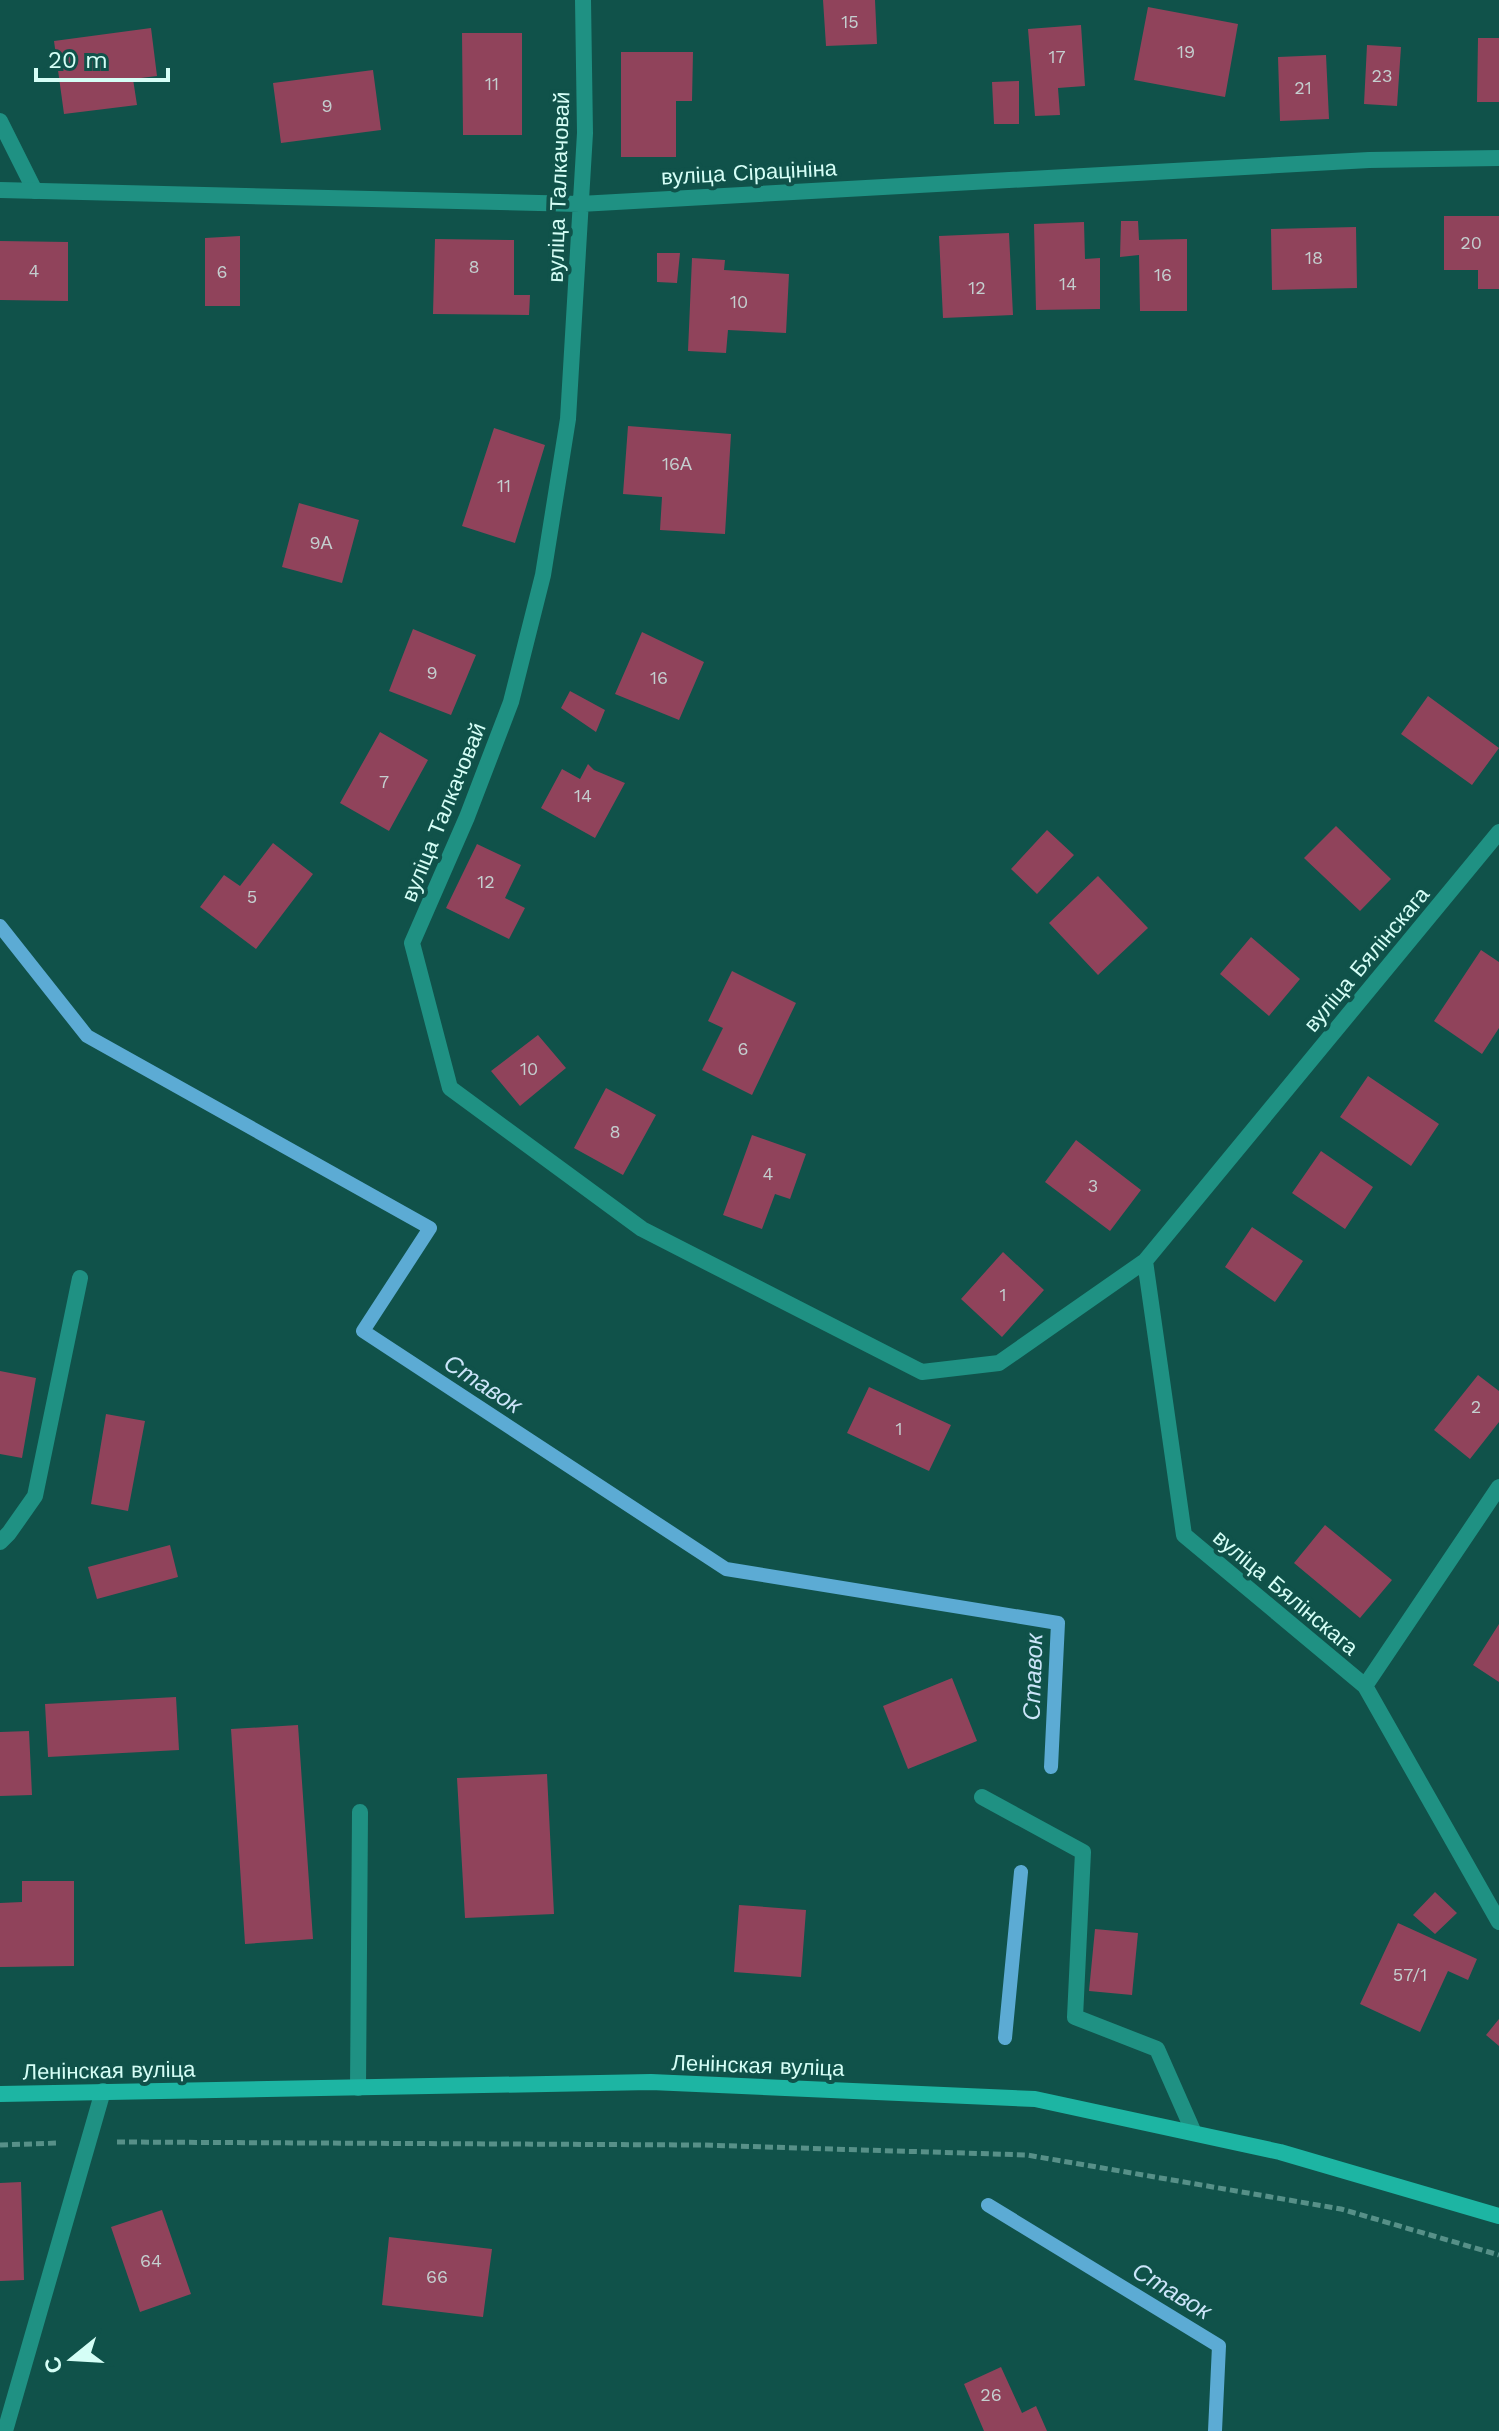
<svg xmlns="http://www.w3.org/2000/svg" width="1499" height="2431" font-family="'Work Sans',sans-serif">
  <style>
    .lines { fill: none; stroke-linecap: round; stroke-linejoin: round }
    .stream { stroke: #5cabd4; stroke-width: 14 }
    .building { fill: #90435b }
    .path { stroke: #579088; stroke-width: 5; stroke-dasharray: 8 4; stroke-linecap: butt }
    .service { stroke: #1f9183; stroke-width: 16 }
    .minor { stroke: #1f9183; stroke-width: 16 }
    .secondary { stroke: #1db5a3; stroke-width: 16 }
    .labels { text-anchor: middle; stroke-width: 8; stroke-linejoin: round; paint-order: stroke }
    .number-label { font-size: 18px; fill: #c4cfcf }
    .street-label { font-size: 22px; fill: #d5fef6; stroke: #10524a }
    .water-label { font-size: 24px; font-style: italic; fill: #cce5f9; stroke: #10524a }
  </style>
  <rect width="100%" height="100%" fill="#10524a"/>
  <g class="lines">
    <path class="stream" d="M0,926l87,110 343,192 -67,103 363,238 332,54 -7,144
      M1005,2038l16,-166
      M988,2205l231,141 -4,85"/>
  </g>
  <path class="building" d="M823,0h52l2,44 -51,2z
    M1148,7l90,17 -13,73 -91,-17z
    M1081,25l4,61 -27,2 2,27 -25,1 -7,-87z
    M151,28l6,48 -24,3 4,26 -73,9 -10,-73z
    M462,33h60v102h-59z
    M1478,38h21v64h-22z
    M1367,45l34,2 -4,59 -33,-2z
    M621,52h72l-1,49h-16v56h-55z
    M1326,55l3,64 -49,2 -2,-64z
    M373,70l8,60 -100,13 -8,-60z
    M1019,81v43h-25l-2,-42z
    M1444,216h55v73h-21v-19h-34z
    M1121,221h17l1,19 48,-1v72h-47l-1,-56 -19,2z
    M1084,222l1,37 15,-1v51l-64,1 -2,-86z
    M1356,227l1,61 -85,2 -1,-61z
    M1009,233l4,82 -70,3 -4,-82z
    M240,236v70h-35v-68z
    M435,239l79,1v55h16l-1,20 -96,-1z
    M0,241l68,1v59l-68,-1z
    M657,253h23l-3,30 -20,-1z
    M692,258l33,2 -1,10 65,4 -3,59 -58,-3 -2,23 -38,-2z
    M628,426l103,8 -6,100 -65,-4 2,-33 -39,-3z
    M494,428l51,17 -30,98 -53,-17z
    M299,503l60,17 -17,63 -60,-16z
    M413,629l63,26 -25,60 -62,-24z
    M642,632l62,30 -25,58 -64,-26z
    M570,691l35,19 -9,22 -35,-24z
    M1428,696l71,52 -27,37 -71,-51z
    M380,732l48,28 -39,71 -49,-28z
    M588,764l6,6 31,13 -30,55 -54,-30 21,-39 18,10z
    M1336,826l55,53 -31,32 -56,-53z
    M1047,830l27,25 -37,39 -26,-25z
    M273,843l40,31 -57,75 -56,-42 24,-32 16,11z
    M477,844l44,21 -16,33 20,10 -16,31 -63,-31z
    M1098,876l50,52 -50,47 -49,-52z
    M1251,937l49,42 -31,37 -49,-42z
    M1481,950l18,12v66l-17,26 -48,-33z
    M732,971l64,32 -44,92 -50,-25 21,-42 -15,-7z
    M538,1035l28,33 -46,38 -29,-35z
    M1368,1076l71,48 -28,42 -71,-49z
    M606,1088l50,27 -33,60 -49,-27z
    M752,1135l54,19 -16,45 -15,-5 -13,35 -39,-14z
    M1076,1140l65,50 -31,41 -65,-49z
    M1321,1151l52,36 -28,42 -53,-36z
    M1252,1227l51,34 -28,41 -50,-35z
    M1003,1252l41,38 -42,47 -41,-38z
    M0,1371l36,7 -14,80 -22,-4z
    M1478,1375l21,16v31l-29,37 -36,-29z
    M869,1387l82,38 -22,46 -82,-38z
    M106,1414l39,7 -17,90 -37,-7z
    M1325,1525l67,55 -32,38 -66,-55z
    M170,1545l8,32 -81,22 -9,-32z
    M1499,1624v58l-26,-17z
    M952,1678l25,63 -69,28 -25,-63z
    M176,1697l3,53 -131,7 -3,-53z
    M298,1725l15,214 -68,5 -14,-215z
    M29,1731l3,64 -32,1v-64z
    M547,1774l7,140 -89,4 -8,-140z
    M22,1881h52v85l-74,1v-64l22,-1z
    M1435,1892l22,21 -22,21 -22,-19z
    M739,1905l67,5 -5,67 -67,-5z
    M1398,1923l79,36 -9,21 -20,-9 -28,61 -60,-28z
    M1095,1929l43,4 -6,62 -43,-4z
    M1499,2019v27l-13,-11z
    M21,2182l3,98 -24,1v-98z
    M162,2210l29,84 -51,18 -29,-85z
    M389,2237l103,12 -9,68 -101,-12z
    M1001,2367l21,46 14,-7 11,25h-63l-20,-47z"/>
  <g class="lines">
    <path class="path" d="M117,2142l584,3 326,10 314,54 158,46
      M0,2145l59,-2"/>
    <path class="service" d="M0,121l35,70
      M0,1542l9,-9 26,-37 45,-218
      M982,1797l101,55 -8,165 82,32 37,84
      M358,2088l2,-276
      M5,2431l98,-340"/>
    <path class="minor" d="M583,0l2,133 -17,286 -25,156 -32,127 -44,115 -55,126 38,145 192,141 280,143 77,-9 146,-102 354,-429
      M0,190l580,14 789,-44 130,-2
      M1145,1261l39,274 181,151 134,236
      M1365,1686l134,-199"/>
    <path class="secondary" d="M0,2094l651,-12 384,17 245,53 219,64"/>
  </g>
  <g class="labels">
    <g class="number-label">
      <text x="850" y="28">15</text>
      <text x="1186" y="58">19</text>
      <text x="1057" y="63">17</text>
      <text x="1382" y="82">23</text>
      <text x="492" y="90">11</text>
      <text x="1303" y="94">21</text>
      <text x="327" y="112">9</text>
      <text x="1471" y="249">20</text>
      <text x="1314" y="264">18</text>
      <text x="474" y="273">8</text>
      <text x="34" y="277">4</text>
      <text x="222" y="278">6</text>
      <text x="1163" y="281">16</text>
      <text x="1068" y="290">14</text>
      <text x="977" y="294">12</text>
      <text x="739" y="308">10</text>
      <text x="677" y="470">16А</text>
      <text x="504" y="492">11</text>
      <text x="321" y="549">9А</text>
      <text x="432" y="679">9</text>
      <text x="659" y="684">16</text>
      <text x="384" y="788">7</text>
      <text x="583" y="802">14</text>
      <text x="486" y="888">12</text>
      <text x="252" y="903">5</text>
      <text x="743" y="1055">6</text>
      <text x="529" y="1075">10</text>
      <text x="615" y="1138">8</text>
      <text x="768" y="1180">4</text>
      <text x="1093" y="1192">3</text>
      <text x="1003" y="1301">1</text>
      <text x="1476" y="1413">2</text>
      <text x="899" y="1435">1</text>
      <text x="1410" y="1981">57/1</text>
      <text x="151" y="2267">64</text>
      <text x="437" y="2283">66</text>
      <text x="991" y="2401">26</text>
    </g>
    <g class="street-label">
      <text transform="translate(749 172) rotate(-3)" y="8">вуліца Сірацініна</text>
      <text transform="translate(558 187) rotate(-88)" y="8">вуліца Талкачовай</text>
      <text transform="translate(443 812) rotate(-68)" y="8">вуліца Талкачовай</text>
      <text transform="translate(1366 959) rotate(-50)" y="8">вуліца Бялінскага</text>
      <text transform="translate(1286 1592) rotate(40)" y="8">вуліца Бялінскага</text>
      <text transform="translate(758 2065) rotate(2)" y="8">Ленінская вуліца</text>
      <text transform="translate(109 2070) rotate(-1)" y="8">Ленінская вуліца</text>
    </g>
    <g class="water-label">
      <text transform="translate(483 1384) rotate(33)" y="8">Ставок</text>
      <text transform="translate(1033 1677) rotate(-88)" y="8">Ставок</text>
      <text transform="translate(1172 2291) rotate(31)" y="8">Ставок</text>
    </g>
  </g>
  <g transform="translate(72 2359) rotate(252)" stroke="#10524a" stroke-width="6" paint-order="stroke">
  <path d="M0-6L14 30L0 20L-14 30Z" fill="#d5fef6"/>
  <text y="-12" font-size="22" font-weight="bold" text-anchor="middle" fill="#d5fef6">С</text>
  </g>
  <path d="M36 68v12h132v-12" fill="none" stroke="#d5fef6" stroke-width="4"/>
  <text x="48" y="68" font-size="24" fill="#d5fef6" stroke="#10524a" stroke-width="6" paint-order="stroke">20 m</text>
</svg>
